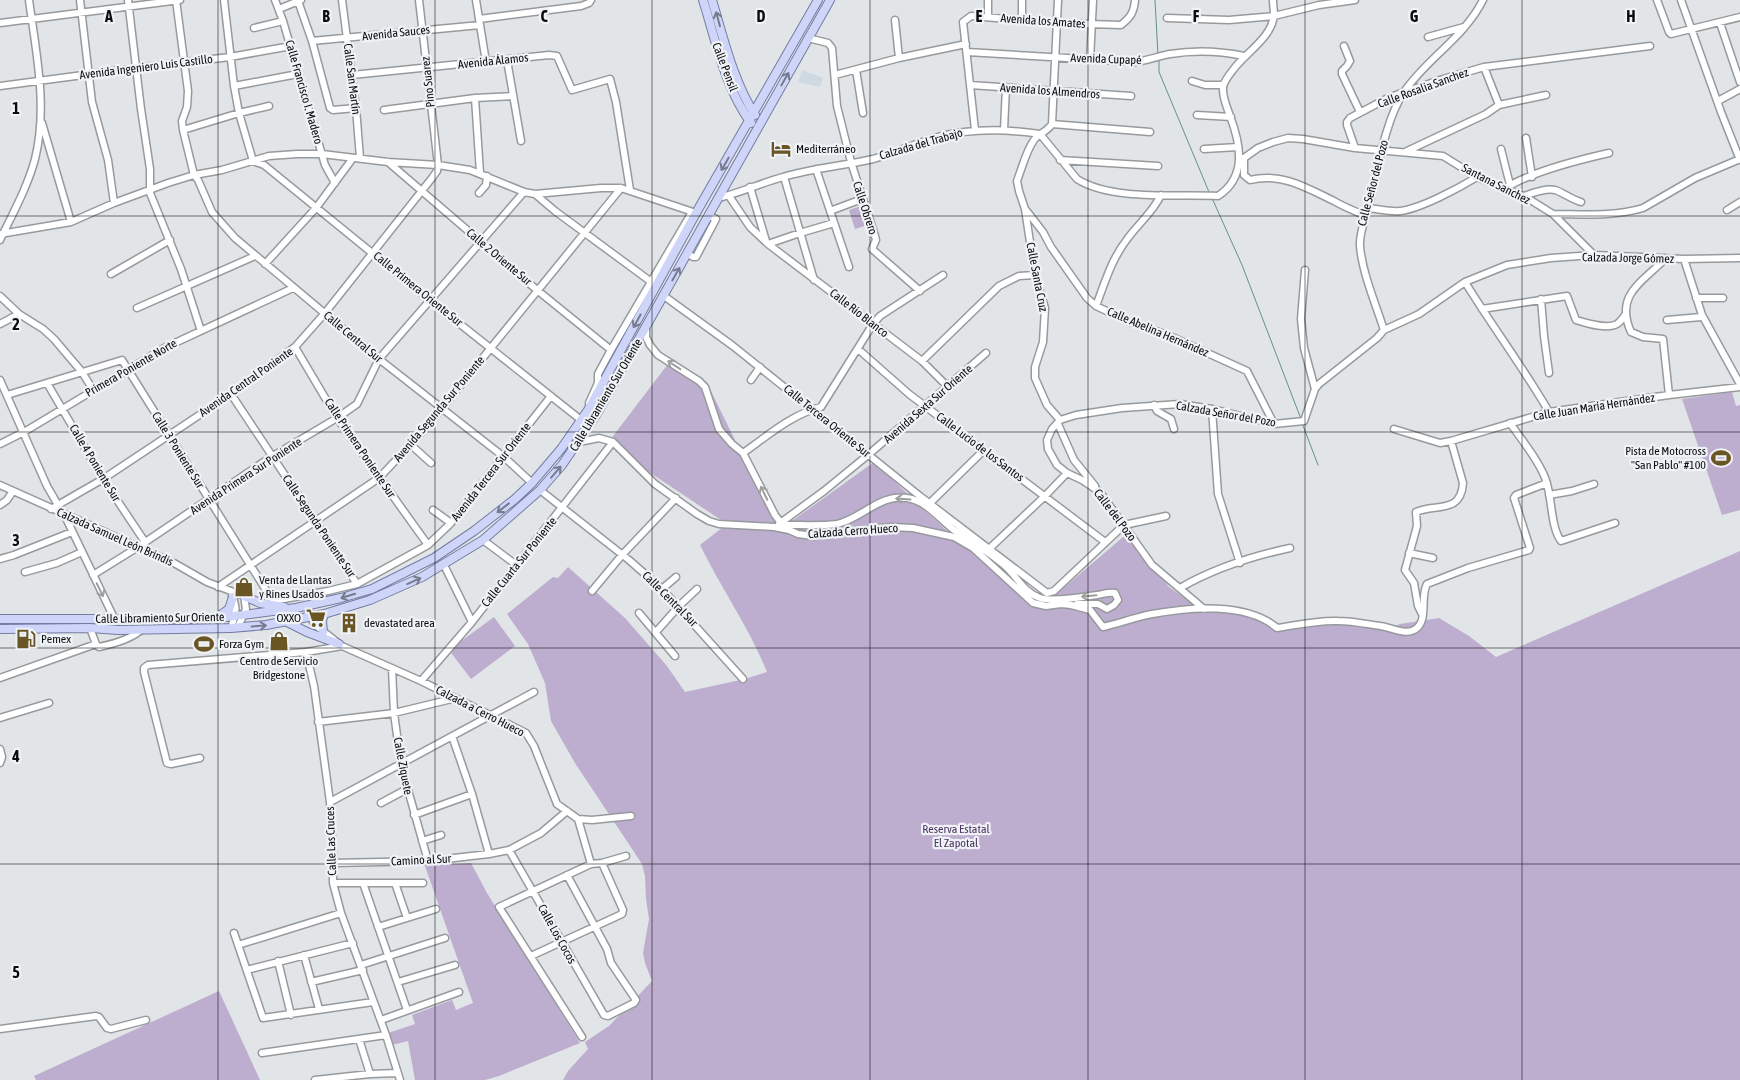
<svg xmlns="http://www.w3.org/2000/svg" width="1740" height="1080" font-family="'Asap Condensed',sans-serif">
  <style>
    .built { fill: #cfd9e1 }
    .green { fill: #bdadce }
    .lines { fill: none; stroke-linecap: round; stroke-linejoin: round }
    .stream { stroke: #639188; stroke-width: 1 }
    .minor-casing { stroke: #979a9d; stroke-width: 9 }
    .major-casing { stroke: #747ca2; stroke-width: 10 }
    .minor { stroke: #fff; stroke-width: 6 }
    .major { stroke: #ced5f8; stroke-width: 8 }
    .oneway { stroke: #767b8e }
    .oneway2 { stroke: #9d9e9e }
    .grid { fill: none; stroke: #0b0c0d; stroke-width: 1; stroke-opacity: 0.55 }
    .labels { text-anchor: middle; stroke-width: 4.5; stroke-linejoin: round; paint-order: stroke }
    .street-label { font-size: 12px; fill: #0b0c0d; stroke: #eff2f6 }
    .poi-label { font-size: 12px; fill: #0b0c0d; stroke: #eff2f6; text-anchor: start }
    .park-label { font-size: 12px; fill: #4b3462; stroke: #eff2f6 }
    .grid-label { font-size: 16px; text-anchor: middle; font-weight: bold; fill: #0b0c0d; stroke: #eff2f6; stroke-width: 4.5; stroke-linejoin: round; paint-order: stroke }
  </style>
  <rect width="100%" height="100%" fill="#e1e5e8"/>
  <path class="built" d="M802,70l21,8 -3,9 -22,-5z"/>
  <path class="green" d="M861,206l7,19 -13,4 -6,-19z
    M671,360l38,27 67,137 9,2 89,-64 75,71 18,9 24,17 7,8 12,7 12,15 25,13 82,-70 40,55 30,21h33l43,18 15,4 22,-4 40,-2 36,5 12,-5 39,-6 30,18 27,21 244,-106v529h-1177l5,-9 20,-22 -3,-7 24,-16 43,-45 -7,-18 -2,-10 6,-34 -3,-20 -1,-23 -3,-12 -67,-101 -24,-42 -6,-38 -17,-39 -21,-30 46,-37 5,1 10,-11 57,51 42,48 18,26 60,-13 22,-7c-18,-45 -46,-84 -67,-127l27,-21 -120,-80z
    M1732,392l4,14 4,-1v105l-18,5 -40,-116z
    M494,617l21,29 -44,33 -22,-29z
    M471,863l16,30 93,150 -81,33 -14,4h-70l-7,-39 -16,4 -4,-12 27,-9 -3,-9 40,-15 4,10 17,-7 -48,-137z
    M219,991l41,89h-224l-2,-4z"/>
  <g class="lines">
    <path class="stream" d="M1155,0l3,55
      M1159,59v13l50,120
      M1212,198l30,67 59,154
      M1302,423l16,42"/>
    <defs>
      <path id="minor" d="M80,0l12,102 16,58 6,43
        M128,0l13,109 9,60v24l31,76 20,62
        M176,0l12,91 -1,16 -5,14 1,9 11,45 4,5 14,32 23,26 144,121 125,98 28,26
        M224,0l10,86 5,27 14,48 11,4 167,136 150,119
        M275,0l8,21 42,144 10,18
        M342,0l14,108 4,50
        M476,0l10,62
        M1022,0v20
        M1058,0l-6,124c-5,8 -13,9 -18,16 -8,11 -12,28 -17,41l2,10 6,18 10,66 10,33 -2,34 -8,25v11l12,27 13,15
        M1657,0l12,32 2,2 69,-17
        M1681,0l40,112 19,48
        M298,1l14,40 18,67 3,2 23,-2
        M279,9l22,-9
        M988,17v-17
        M1167,18l62,2 45,-4 45,-11 36,-5
        M479,19l102,-13 8,-3 2,-3
        M895,20l4,38
        M0,23l180,-23
        M1720,23l20,59
        M254,28l29,-7
        M1428,37l36,-10
        M808,38l20,5 4,5 5,58 14,56 24,74 1,4 -4,9 48,42
        M312,41l168,-16
        M1344,46l6,15 -3,5 -5,5v3l18,38
        M967,52l168,10c12,-1 23,-6 35,-8 24,-4 50,-3 74,2
        M507,60l14,81
        M1090,60l3,-60
        M1484,67l15,38
        M856,70l7,43
        M352,75l197,-20 8,1 15,34 38,-11 6,23 14,88
        M835,75l64,-17 67,-14
        M1192,81l13,4h18
        M970,85l161,11
        M0,86l136,-18 94,-11 61,-11
        M234,86l64,-12
        M475,98l5,75
        M1718,101l22,-12
        M384,110l91,-12 38,-2
        M1197,115l34,2
        M42,123l29,99
        M1052,124l98,8
        M183,130l56,-17 30,-7
        M975,130l-12,-108 8,-6 86,7 64,2c10,-8 13,-13 14,-25
        M1004,130l2,-43
        M1040,134l37,45c34,22 101,15 141,17 29,-19 23,-51 12,-80 -3,-9 -8,-19 -7,-29 1,-6 6,-12 10,-17 12,-17 39,-32 41,-55 0,-5 -1,-10 -1,-15
        M1526,138l6,39
        M1355,148l-8,-23v-3l3,-4 36,-19 18,-7 39,-13 41,-12 166,-21
        M1204,149l34,-2
        M1501,149l9,36
        M1407,151l79,-37 13,-9 47,-10
        M1240,158h4l14,-10 15,-6 15,-4 15,1 52,9 88,8 34,21 27,12 20,7 29,18 41,41
        M1244,159v16l6,5c31,-8 57,8 84,21 10,6 21,10 32,15
        M1060,160l98,6
        M388,162l149,128 74,60
        M816,169l33,98
        M784,177l30,103
        M750,187l16,54
        M1504,189c26,-17 74,-29 105,-36
        M479,193l7,-8 1,-9
        M535,194l20,17 95,70
        M729,196l21,31 18,17 154,117 26,26
        M1524,196c9,-3 21,-8 31,-6 7,2 16,9 26,12
        M718,198c22,-5 43,-15 65,-21 30,-9 60,-11 90,-18 22,-6 43,-16 65,-22 34,-9 68,-8 102,-3
        M1368,208c11,1 22,4 32,3 20,-2 59,-23 77,-34
        M1026,210l17,22 8,15 36,51 9,8 34,16 40,14 77,35 27,53
        M1727,210l13,-8
        M830,211l32,-12
        M1553,214c30,0 60,3 90,-6l52,-30 45,-19
        M0,234l71,-12 43,-19 54,-20 26,-8 28,-5 47,-14 28,-2h25l66,8 50,3 32,5 54,22 11,2 66,-6h20l75,25
        M0,240c12,-25 28,-54 35,-81 13,-52 1,-107 -6,-159
        M768,244l32,-11 34,-10
        M688,254l5,3h3l20,-38 -7,-3
        M1666,258c-23,24 -52,36 -35,74l12,5 20,2 6,56
        M1684,259l18,56 38,69
        M265,264l51,-56 37,-50
        M1305,270l-4,49 3,29 11,41
        M111,274l59,-34
        M1465,282c27,44 58,85 84,130
        M0,296l19,18 24,15 11,10 28,33 11,18
        M664,296l69,50 188,151 126,96 7,-2 70,-66 42,-9
        M1696,298h27
        M1541,299l3,37 5,37
        M1096,306c9,-24 16,-48 32,-68 11,-15 25,-26 33,-43
        M137,308l118,-52
        M1482,309l85,-13 9,24c10,3 31,10 41,4 3,-2 6,-6 8,-9
        M1667,320l34,-3 1,-2
        M0,324l19,-10
        M646,327v10l4,8 8,10 41,26 6,6 14,42 13,15 11,9 32,62 6,8 6,2c16,0 34,1 50,-1 24,-5 44,-31 70,-26 20,3 32,21 47,32 17,11 35,22 50,35 13,11 19,27 36,33 12,4 43,-1 57,-3 7,-1 11,-3 18,-2l3,7 -4,5 -7,4 -9,-5h-21
        M1384,330l35,-16 46,-32 42,-17 44,-7 43,-3 90,4 56,-1
        M295,347l42,71 91,127
        M858,349l51,45 196,148
        M922,361l77,-75 20,-10 16,-1
        M0,380l47,106 11,19
        M751,380l9,-13
        M47,383l56,96 42,63
        M231,394l126,190
        M7,395l115,-35 154,246
        M589,403l9,-20v-9l13,-24 81,-138
        M1154,405l3,6 14,8 3,10
        M1212,409l6,85 22,69
        M1060,420l16,-5 46,-7 58,-4 32,5 62,15 30,-3 11,-32 4,-5 58,-46 7,-8c-8,-25 -22,-58 -24,-84 -1,-15 6,-27 9,-41 8,-32 16,-85 35,-113 22,-33 60,-54 79,-92
        M1060,420l-8,9 -5,11 1,9 9,16 10,8 15,7 18,12 52,73 52,44
        M1510,423c11,16 33,43 37,61 5,16 4,44 14,57l54,-18
        M1058,424l16,36 21,26
        M1394,429l46,14 11,-2 98,-29 120,-17 71,-8
        M579,442l20,-4 14,4 42,42 42,30 12,7 10,3 55,3 15,3 9,4 15,2 78,-9 22,1 41,9 19,11 60,55 13,3 15,-2 10,1 19,5 13,17c17,-4 33,-10 49,-13 37,-7 95,-12 125,14 20,-3 41,-8 61,-7 14,0 28,3 42,5 11,1 27,11 37,2 11,-10 3,-32 10,-44l41,-16 61,-18 1,-2 -16,-50 2,-3 31,-12
        M0,444l24,-12 140,-84 129,-60
        M411,445l20,18
        M743,453c23,-16 49,-39 78,-46l52,-83 7,-8 63,-41
        M0,485l174,78 33,19 37,14 2,13 -8,18
        M540,490l89,70 33,29 81,90
        M1549,495l23,-4 22,-7
        M930,503l54,-53
        M0,505l7,-5 6,-9
        M51,509l52,-30 128,-85 64,-47 30,-34 107,-135 5,-7 1,-6 -19,-165
        M433,510l18,13
        M64,514l51,106
        M779,524l45,-33 44,-36 118,-102
        M483,540l32,24
        M990,548l55,-52 22,-23
        M1409,553l24,5
        M0,559l14,-4 58,-23
        M444,565l28,57
        M25,572l32,-9 25,-11
        M93,575l45,-28 133,-90 66,-39 20,-14 22,-45 145,-167
        M218,587l161,-109 35,-37 28,-33 179,-220
        M1180,588c33,-19 73,-32 110,-40
        M662,589l14,-12
        M592,591l30,-36 54,-57
        M273,601l55,-10 29,-7 71,-39 23,-22 100,-127
        M307,606l7,18 28,22 79,35 105,52 8,13 23,58 21,15 14,1 39,-4
        M639,613l36,43
        M1422,614l-4,-8 -4,-23 -9,-13 12,-44 -1,-14c18,-9 45,3 47,-29l-12,-42
        M90,628l6,16 3,3c14,-3 33,-8 43,-18
        M231,628c4,-12 7,-20 1,-32
        M656,632l23,-26 18,-17
        M306,652l8,34 16,116 3,55v26l8,30 45,122 14,45
        M392,668l2,45 7,52 27,96
        M0,678l96,-34
        M421,681l51,-59 141,-180
        M0,718l49,-15
        M318,722l76,-9 62,-15
        M452,736l20,58 17,60
        M0,749l2,8 -2,6
        M200,758l-29,6 -4,-1 -23,-91v-4l4,-3 158,-13 36,-6
        M330,802l204,-110
        M381,803l26,-14
        M414,815l58,-21
        M578,819l13,45
        M422,841l19,-6
        M509,850l95,165 4,1 26,-13 2,-3 -25,-37 -4,-14 -40,-74
        M333,863l95,-2 61,-7 20,-4 32,-17 26,-22
        M333,883h90
        M363,883l44,127
        M395,883l12,35
        M378,927l58,-18
        M234,933l29,85 110,-16
        M238,945l103,-32
        M304,955l15,54
        M531,956l91,-42 1,-4 -21,-47
        M278,961l13,54
        M361,965l84,-27
        M247,970l106,-27
        M311,982l52,-12
        M398,982l57,-17
        M381,1020l78,-28
        M0,1029l96,-13 3,1 8,11 4,1 35,-9
        M582,1037l-83,-130 92,-43 11,-1 24,-7
        M359,1039l11,35
        M262,1053l124,-18
        M315,1080l55,-6 27,-1"/>
      <path id="major" d="M703,0c13,41 22,88 48,123
        M712,0c11,37 22,83 43,115
        M244,596l16,7 24,4
        M219,616l10,-7 4,-12
        M0,619h211l85,-11 45,-10 31,-9 62,-31 40,-27 41,-32 17,-16 29,-34 27,-39 108,-197 122,-213
        M285,621l22,11 32,12
        M0,629l90,-1 28,2 113,-2 35,-3 58,-11 46,-14 52,-23 61,-37 57,-50 22,-25 34,-50 234,-415
        M323,632l-1,-11 2,-7"/>
    </defs>
    <use href="#minor" class="minor-casing"/>
    <use href="#major" class="major-casing"/>
    <use href="#minor" class="minor"/>
    <use href="#major" class="major"/>
  </g>
  <defs><path id="oneway-shaft" d="M-6 0H5M1.5-3L5.5 0L1.5 3" fill="none" stroke-width="1.6" stroke-linecap="round" stroke-linejoin="round" transform="scale(1.25)"/></defs>
  <g class="oneway">
    <use href="#oneway-shaft" transform="translate(718 19) rotate(-105)"/>
    <use href="#oneway-shaft" transform="translate(785 79) rotate(-60)"/>
    <use href="#oneway-shaft" transform="translate(725 164) rotate(120)"/>
    <use href="#oneway-shaft" transform="translate(676 274) rotate(-60)"/>
    <use href="#oneway-shaft" transform="translate(637 321) rotate(119)"/>
    <use href="#oneway-shaft" transform="translate(556 472) rotate(-49)"/>
    <use href="#oneway-shaft" transform="translate(503 508) rotate(142)"/>
    <use href="#oneway-shaft" transform="translate(414 581) rotate(-24)"/>
    <use href="#oneway-shaft" transform="translate(348 596) rotate(163)"/>
    <use href="#oneway-shaft" transform="translate(259 626) rotate(-4)"/>
  </g>
  <g class="oneway2">
    <use href="#oneway-shaft" transform="translate(674 365) rotate(-147)"/>
    <use href="#oneway-shaft" transform="translate(764 493) rotate(-116)"/>
    <use href="#oneway-shaft" transform="translate(903 499) rotate(-176)"/>
    <use href="#oneway-shaft" transform="translate(100 590) rotate(64)"/>
    <use href="#oneway-shaft" transform="translate(1089 596) rotate(175)"/>
  </g>
  <path class="grid" d="M218,0v1080M435,0v1080M652,0v1080M870,0v1080M1088,0v1080M1305,0v1080M1522,0v1080M0,216h1740M0,432h1740M0,648h1740M0,864h1740"/>
  <defs>
    <symbol id="hotel-bare" viewBox="-9 -9 18 18"><path d="M-6-4.5h1.5V1H6V5H4.5V3h-9V5H-6ZM-4 0a1.8 1.8 0 1 1 3.6 0ZM.5 0V-2.5h3Q6-2.5 6 0Z" fill="#695624" stroke="#eff2f6" stroke-width="2.5" paint-order="stroke"/></symbol>
    <symbol id="stadium-bare" viewBox="-9 -9 18 18"><path d="M0-5a6.5 5 0 1 0 0 10a6.5 5 0 1 0 0-10ZM-3.5-1.8h7v3.6h-7Z" fill="#695624" stroke="#eff2f6" stroke-width="2.5" paint-order="stroke"/></symbol>
    <symbol id="shop-bare" viewBox="-9 -9 18 18"><path d="M-5-2.5h2.3a2.7 3.5 0 0 1 5.4 0H5L5.5 6h-11ZM-1.5-2.5h3a1.5 2.3 0 0 0-3 0Z" fill="#695624" stroke="#eff2f6" stroke-width="2.5" paint-order="stroke"/></symbol>
    <symbol id="supermarket-bare" viewBox="-9 -9 18 18"><path d="M-6-5.5h2.5l.6 2H6L4.5 2H-2.5L-4.4-4H-6ZM-1.5 3.2a1.3 1.3 0 1 0 .1 0ZM3 3.2a1.3 1.3 0 1 0 .1 0Z" fill="#695624" stroke="#eff2f6" stroke-width="2.5" paint-order="stroke"/></symbol>
    <symbol id="building-bare" viewBox="-9 -9 18 18"><path d="M-4-6H4V6H1V3H-1V6H-4ZM-2.5-4.3h1.7v1.8h-1.7ZM.8-4.3h1.7v1.8H.8ZM-2.5-1h1.7V.8h-1.7ZM.8-1h1.7V.8H.8Z" fill="#695624" stroke="#eff2f6" stroke-width="2.5" paint-order="stroke"/></symbol>
    <symbol id="fuel-bare" viewBox="-9 -9 18 18"><path d="M-5.5-6h7V0h2V4h1.3V-2.5L3-4.5l.8-.8L6-3V5H2.5V1h-1V6h-7ZM-4.2-4.7v3.2H.2V-4.7Z" fill="#695624" stroke="#eff2f6" stroke-width="2.5" paint-order="stroke"/></symbol>
  </defs>
  <g fill-rule="evenodd">
    <use href="#hotel-bare" x="767" y="135" width="28" height="28"/>
    <use href="#stadium-bare" x="1707" y="444" width="28" height="28"/>
    <use href="#shop-bare" x="230" y="573" width="28" height="28"/>
    <use href="#supermarket-bare" x="302" y="604" width="28" height="28"/>
    <use href="#building-bare" x="335" y="609" width="28" height="28"/>
    <use href="#fuel-bare" x="12" y="625" width="28" height="28"/>
    <use href="#shop-bare" x="265" y="627" width="28" height="28"/>
    <use href="#stadium-bare" x="190" y="630" width="28" height="28"/>
  </g>
  <g class="labels">
    <g class="street-label">
      <text transform="translate(1043 21) rotate(4)" y="4">Avenida los Amates</text>
      <text transform="translate(396 33) rotate(-6)" y="4">Avenida Sauces</text>
      <text transform="translate(1106 59) rotate(2)" y="4">Avenida Cupapé</text>
      <text transform="translate(493 61) rotate(-6)" y="4">Avenida Álamos</text>
      <text transform="translate(146 67) rotate(-7)" y="4">Avenida Ingeniero Luis Castillo</text>
      <text transform="translate(725 67) rotate(69)" y="4">Calle Pensil</text>
      <text transform="translate(352 79) rotate(83)" y="4">Calle San Martín</text>
      <text transform="translate(428 82) rotate(-96)" y="4">Pino Suarez</text>
      <text transform="translate(1423 88) rotate(-20)" y="4">Calle Rosalia Sanchez</text>
      <text transform="translate(1050 91) rotate(4)" y="4">Avenida los Almendros</text>
      <text transform="translate(304 92) rotate(74)" y="4">Calle Francisco I. Madero</text>
      <text transform="translate(921 144) rotate(-16)" y="4">Calzada del Trabajo</text>
      <text transform="translate(1373 183) rotate(-75)" y="4">Calle Señor del Pozo</text>
      <text transform="translate(1496 184) rotate(27)" y="4">Santana Sanchez</text>
      <text transform="translate(865 208) rotate(72)" y="4">Calle Obrero</text>
      <text transform="translate(499 257) rotate(40)" y="4">Calle 2 Oriente Sur</text>
      <text transform="translate(1628 258) rotate(1)" y="4">Calzada Jorge Gómez</text>
      <text transform="translate(1037 277) rotate(79)" y="4">Calle Santa Cruz</text>
      <text transform="translate(418 289) rotate(39)" y="4">Calle Primera Oriente Sur</text>
      <text transform="translate(859 313) rotate(38)" y="4">Calle Río Blanco</text>
      <text transform="translate(1158 332) rotate(23)" y="4">Calle Abelina Hernández</text>
      <text transform="translate(353 337) rotate(40)" y="4">Calle Central Sur</text>
      <text transform="translate(131 368) rotate(-30)" y="4">Primera Poniente Norte</text>
      <text transform="translate(246 382) rotate(-35)" y="4">Avenida Central Poniente</text>
      <text transform="translate(606 395) rotate(-59)" y="4">Calle Libramiento Sur Oriente</text>
      <text transform="translate(928 404) rotate(-41)" y="4">Avenida Sexta Sur Oriente</text>
      <text transform="translate(1594 407) rotate(-9)" y="4">Calle Juan María Hernández</text>
      <text transform="translate(439 409) rotate(-50)" y="4">Avenida Segunda Sur Poniente</text>
      <text transform="translate(1226 414) rotate(10)" y="4">Calzada Señor del Pozo</text>
      <text transform="translate(827 421) rotate(39)" y="4">Calle Tercera Oriente Sur</text>
      <text transform="translate(980 447) rotate(37)" y="4">Calle Lucio de los Santos</text>
      <text transform="translate(360 448) rotate(56)" y="4">Calle Primera Poniente Sur</text>
      <text transform="translate(178 450) rotate(58)" y="4">Calle 3 Poniente Sur</text>
      <text transform="translate(95 463) rotate(59)" y="4">Calle 4 Poniente Sur</text>
      <text transform="translate(491 472) rotate(-52)" y="4">Avenida Tercera Sur Oriente</text>
      <text transform="translate(246 476) rotate(-33)" y="4">Avenida Primera Sur Poniente</text>
      <text transform="translate(1115 515) rotate(53)" y="4">Calle del Pozo</text>
      <text transform="translate(319 526) rotate(56)" y="4">Calle Segunda Poniente Sur</text>
      <text transform="translate(853 531) rotate(-4)" y="4">Calzada Cerro Hueco</text>
      <text transform="translate(115 537) rotate(24)" y="4">Calzada Samuel León Brindis</text>
      <text transform="translate(519 562) rotate(-51)" y="4">Calle Cuarta Sur Poniente</text>
      <text transform="translate(670 599) rotate(45)" y="4">Calle Central Sur</text>
      <text transform="translate(160 618) rotate(-1)" y="4">Calle Libramiento Sur Oriente</text>
      <text transform="translate(480 711) rotate(27)" y="4">Calzada a Cerro Hueco</text>
      <text transform="translate(403 766) rotate(79)" y="4">Calle Ziquete</text>
      <text transform="translate(331 841) rotate(-92)" y="4">Calle Las Cruces</text>
      <text transform="translate(421 860) rotate(-3)" y="4">Camino al Sur</text>
      <text transform="translate(557 934) rotate(61)" y="4">Calle Los Cocos</text>
    </g>
    <g class="poi-label">
      <text x="796" y="153">Mediterráneo</text>
      <text x="1706" y="455" text-anchor="end">Pista de Motocross<tspan x="1706" dy="14">"San Pablo" #100</tspan></text>
      <text x="259" y="584">Venta de Llantas<tspan x="259" dy="14">y Rines Usados</tspan></text>
      <text x="301" y="622" text-anchor="end">OXXO</text>
      <text x="364" y="627">devastated area</text>
      <text x="41" y="643">Pemex</text>
      <text x="219" y="648">Forza Gym</text>
      <text x="279" y="665" text-anchor="middle">Centro de Servicio<tspan x="279" dy="14">Bridgestone</tspan></text>
    </g>
    <g class="park-label">
      <text x="956" y="833">Reserva Estatal<tspan x="956" dy="14">El Zapotal</tspan></text>
    </g>
  </g>
  <g class="grid-label">
    <text x="109" y="22">A</text>
    <text x="326" y="22">B</text>
    <text x="544" y="22">C</text>
    <text x="761" y="22">D</text>
    <text x="979" y="22">E</text>
    <text x="1196" y="22">F</text>
    <text x="1414" y="22">G</text>
    <text x="1631" y="22">H</text>
    <text x="16" y="114">1</text>
    <text x="16" y="330">2</text>
    <text x="16" y="546">3</text>
    <text x="16" y="762">4</text>
    <text x="16" y="978">5</text>
  </g>
</svg>
